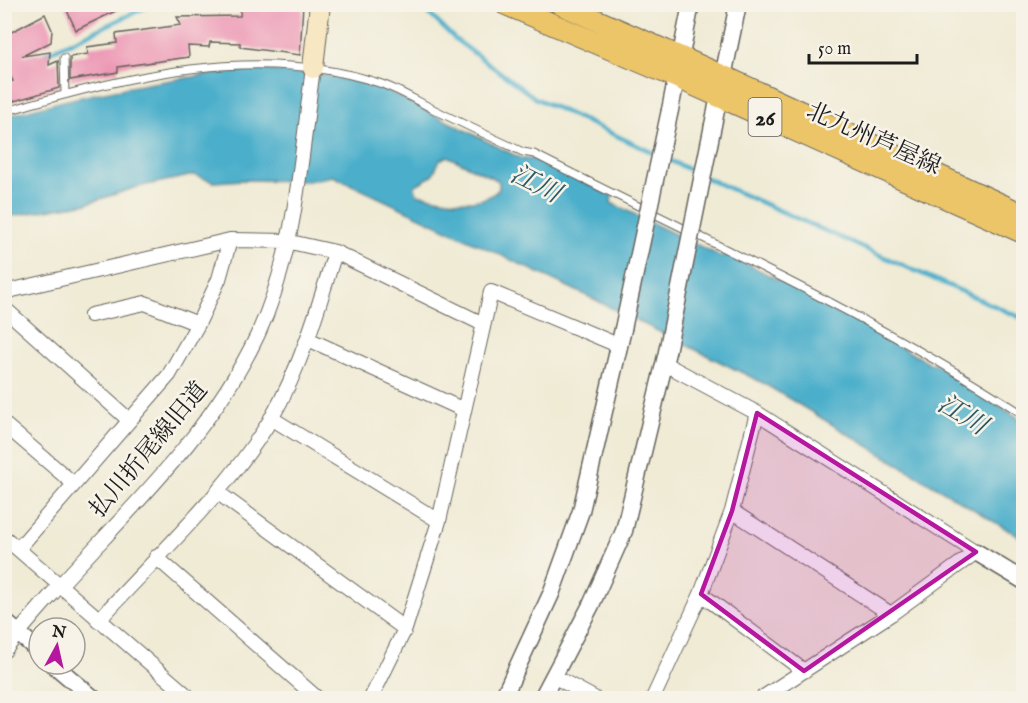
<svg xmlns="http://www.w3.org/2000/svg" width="1028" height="703" font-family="'IM FELL English','Noto Serif JP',serif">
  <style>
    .water { fill: #4cafcb; stroke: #346674; stroke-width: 1.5; fill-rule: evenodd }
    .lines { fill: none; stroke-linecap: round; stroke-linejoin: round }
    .stream { stroke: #4cafcb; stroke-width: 4.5 }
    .building { fill: #ed99b6 }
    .service-casing { stroke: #66645d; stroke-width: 9 }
    .minor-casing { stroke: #66645d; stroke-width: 16 }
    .tertiary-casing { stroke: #66645d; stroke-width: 19 }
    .secondary-casing { stroke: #66645d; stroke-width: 22 }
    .primary-casing { stroke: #66645d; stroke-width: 23 }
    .service { stroke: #fff; stroke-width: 7 }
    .minor { stroke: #fff; stroke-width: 14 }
    .tertiary { stroke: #fff; stroke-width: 16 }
    .secondary { stroke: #f7e8c3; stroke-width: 20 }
    .primary { stroke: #ecc569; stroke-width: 21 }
    .tertiary-bridge-casing { stroke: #66645d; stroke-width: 19; stroke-linecap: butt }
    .tertiary-bridge { stroke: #fff; stroke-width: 16 }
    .marked { fill: #b5179e; fill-opacity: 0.2; stroke: #b5179e; stroke-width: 4.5; stroke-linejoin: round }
    .labels { text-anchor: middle; stroke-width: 5; stroke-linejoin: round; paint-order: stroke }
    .shield { fill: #f7f3e8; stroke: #5e5c59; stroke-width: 1.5 }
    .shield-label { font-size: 22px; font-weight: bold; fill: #1c1c1c }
    .street-label { font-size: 24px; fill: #1c1c1c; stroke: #f7f3e8 }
    .water-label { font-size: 26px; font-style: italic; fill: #2f5762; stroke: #f7f3e8 }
  </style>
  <rect width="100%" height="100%" fill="#f7f3e8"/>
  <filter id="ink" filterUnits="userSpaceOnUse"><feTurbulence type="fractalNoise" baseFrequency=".0167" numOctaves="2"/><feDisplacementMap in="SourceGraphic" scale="12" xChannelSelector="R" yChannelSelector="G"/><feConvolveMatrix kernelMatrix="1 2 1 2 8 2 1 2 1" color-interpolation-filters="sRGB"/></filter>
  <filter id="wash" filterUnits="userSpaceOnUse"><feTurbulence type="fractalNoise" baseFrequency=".008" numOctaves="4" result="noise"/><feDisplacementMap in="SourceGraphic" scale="24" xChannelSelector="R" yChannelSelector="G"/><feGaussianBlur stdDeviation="1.35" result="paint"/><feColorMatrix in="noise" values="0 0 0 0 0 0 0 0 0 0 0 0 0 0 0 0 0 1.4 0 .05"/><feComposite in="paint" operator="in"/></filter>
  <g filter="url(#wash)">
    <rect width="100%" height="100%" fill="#f0ebd5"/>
    <path class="water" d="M253,69l70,6 55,11 144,73h13l77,37 -1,7 111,54 4,-4 152,78 -1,3 54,30 3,-1 89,58v118l-260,-156 -184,-91 -246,-116 -25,5 -65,-1 -29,2 -20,-7 -57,12 -49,16 -83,14v-100c81,-25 164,-38 248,-48zM447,156l52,25v8c-19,21 -57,10 -82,5l-3,-8 18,-10 8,-16z"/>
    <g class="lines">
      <path class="stream" d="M419,4l36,35 80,59 164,76
        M45,54l108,-50
        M706,178l318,141"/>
    </g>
    <g id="blocks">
      <path class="building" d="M64,4h66l-54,26z
        M257,4h46l-3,51 -60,-8v-4l-30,-1 -1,5 -21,-1 1,11 -71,10v5l-48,8v-23l18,-3 -1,-7 30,-4 -1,-9 65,-9 -4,-8 63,-1 1,-9 13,1z
        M45,14l7,16 -1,12 -29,14 28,-4 -1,13 9,-4 1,27 -55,16v-20l9,-3 -9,-18v-27z"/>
    </g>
  </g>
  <g filter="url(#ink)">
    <use href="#blocks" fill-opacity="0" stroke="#66645d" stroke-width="1.5"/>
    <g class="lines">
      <defs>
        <path id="service" d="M64,58l1,36
          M4,112c119,-36 254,-69 375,-29 19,6 36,17 54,26 30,15 60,29 90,43l11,2c165,84 335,159 490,261"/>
        <path id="minor" d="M4,292l226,-52 56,1 49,11 148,72
          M4,308l125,112
          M91,315l54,-12 53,21
          M308,339l156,71
          M665,364l92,49 219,139 -85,62 -129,84
          M271,418l168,103
          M4,424l70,60
          M217,492l188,137
          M732,511l159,103
          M4,537l186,161
          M18,549l151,-174 29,-51 21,-45 11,-39
          M156,557l161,141
          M701,594l103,77
          M98,621c59,-65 127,-127 173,-202 30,-52 47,-110 64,-167
          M4,651c83,-107 196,-193 254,-317 38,-82 43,-178 55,-266
          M555,677l39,21
          M371,698l34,-69 34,-108 52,-229 129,54
          M653,698l48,-104 31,-83 25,-98"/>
        <path id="tertiary" d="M670,110l21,-106
          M713,125l25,-121
          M976,552l48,29
          M4,621l35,30
          M53,664l40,34
          M503,698l48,-104 30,-83 42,-182
          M542,698l49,-93 33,-74 43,-179"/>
        <path id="secondary" d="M313,68l7,-64"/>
        <path id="primary" d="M505,4l171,73 348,156
          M560,4l163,72 301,139"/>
      </defs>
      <use href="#service" class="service-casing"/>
      <use href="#minor" class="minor-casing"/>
      <use href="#tertiary" class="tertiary-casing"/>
      <use href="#secondary" class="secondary-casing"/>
      <use href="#primary" class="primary-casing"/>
      <use href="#service" class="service"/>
      <use href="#minor" class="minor"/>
      <use href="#tertiary" class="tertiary"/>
      <use href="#secondary" class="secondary"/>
      <use href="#primary" class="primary"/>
      <defs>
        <path id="tertiary-bridge" d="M623,329l47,-219
          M667,352l46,-227"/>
      </defs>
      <use href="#tertiary-bridge" class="tertiary-bridge-casing"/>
      <use href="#tertiary-bridge" class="tertiary-bridge"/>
    </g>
  </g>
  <path class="marked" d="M757,413l219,139 -172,119 -103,-77 31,-83z"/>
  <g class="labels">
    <rect class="shield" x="748.5" y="98" width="33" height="38" rx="4.5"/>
    <g class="shield-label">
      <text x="765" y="125">26</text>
    </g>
    <g class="street-label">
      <text transform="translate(874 138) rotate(24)" y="8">北九州芦屋線</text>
      <text transform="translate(148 449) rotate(-50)" y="8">払川折尾線旧道</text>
    </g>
    <g class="water-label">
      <text transform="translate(536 183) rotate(27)" y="9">江川</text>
      <text transform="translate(963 414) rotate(31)" y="9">江川</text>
    </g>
  </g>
  <rect width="1028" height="703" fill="none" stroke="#f7f3e8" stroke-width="24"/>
  <g transform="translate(57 646) rotate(8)"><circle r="28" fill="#f7f3e8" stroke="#9f9d96" stroke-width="1.5"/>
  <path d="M0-4.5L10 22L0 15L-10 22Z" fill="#b5179e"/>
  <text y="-9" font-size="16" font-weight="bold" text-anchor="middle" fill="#1c1c1c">N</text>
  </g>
  <path d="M809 54v9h108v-9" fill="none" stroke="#1c1c1c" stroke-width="3"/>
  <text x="818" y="54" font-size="18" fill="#1c1c1c" stroke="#f7f3e8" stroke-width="4.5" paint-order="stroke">50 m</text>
</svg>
